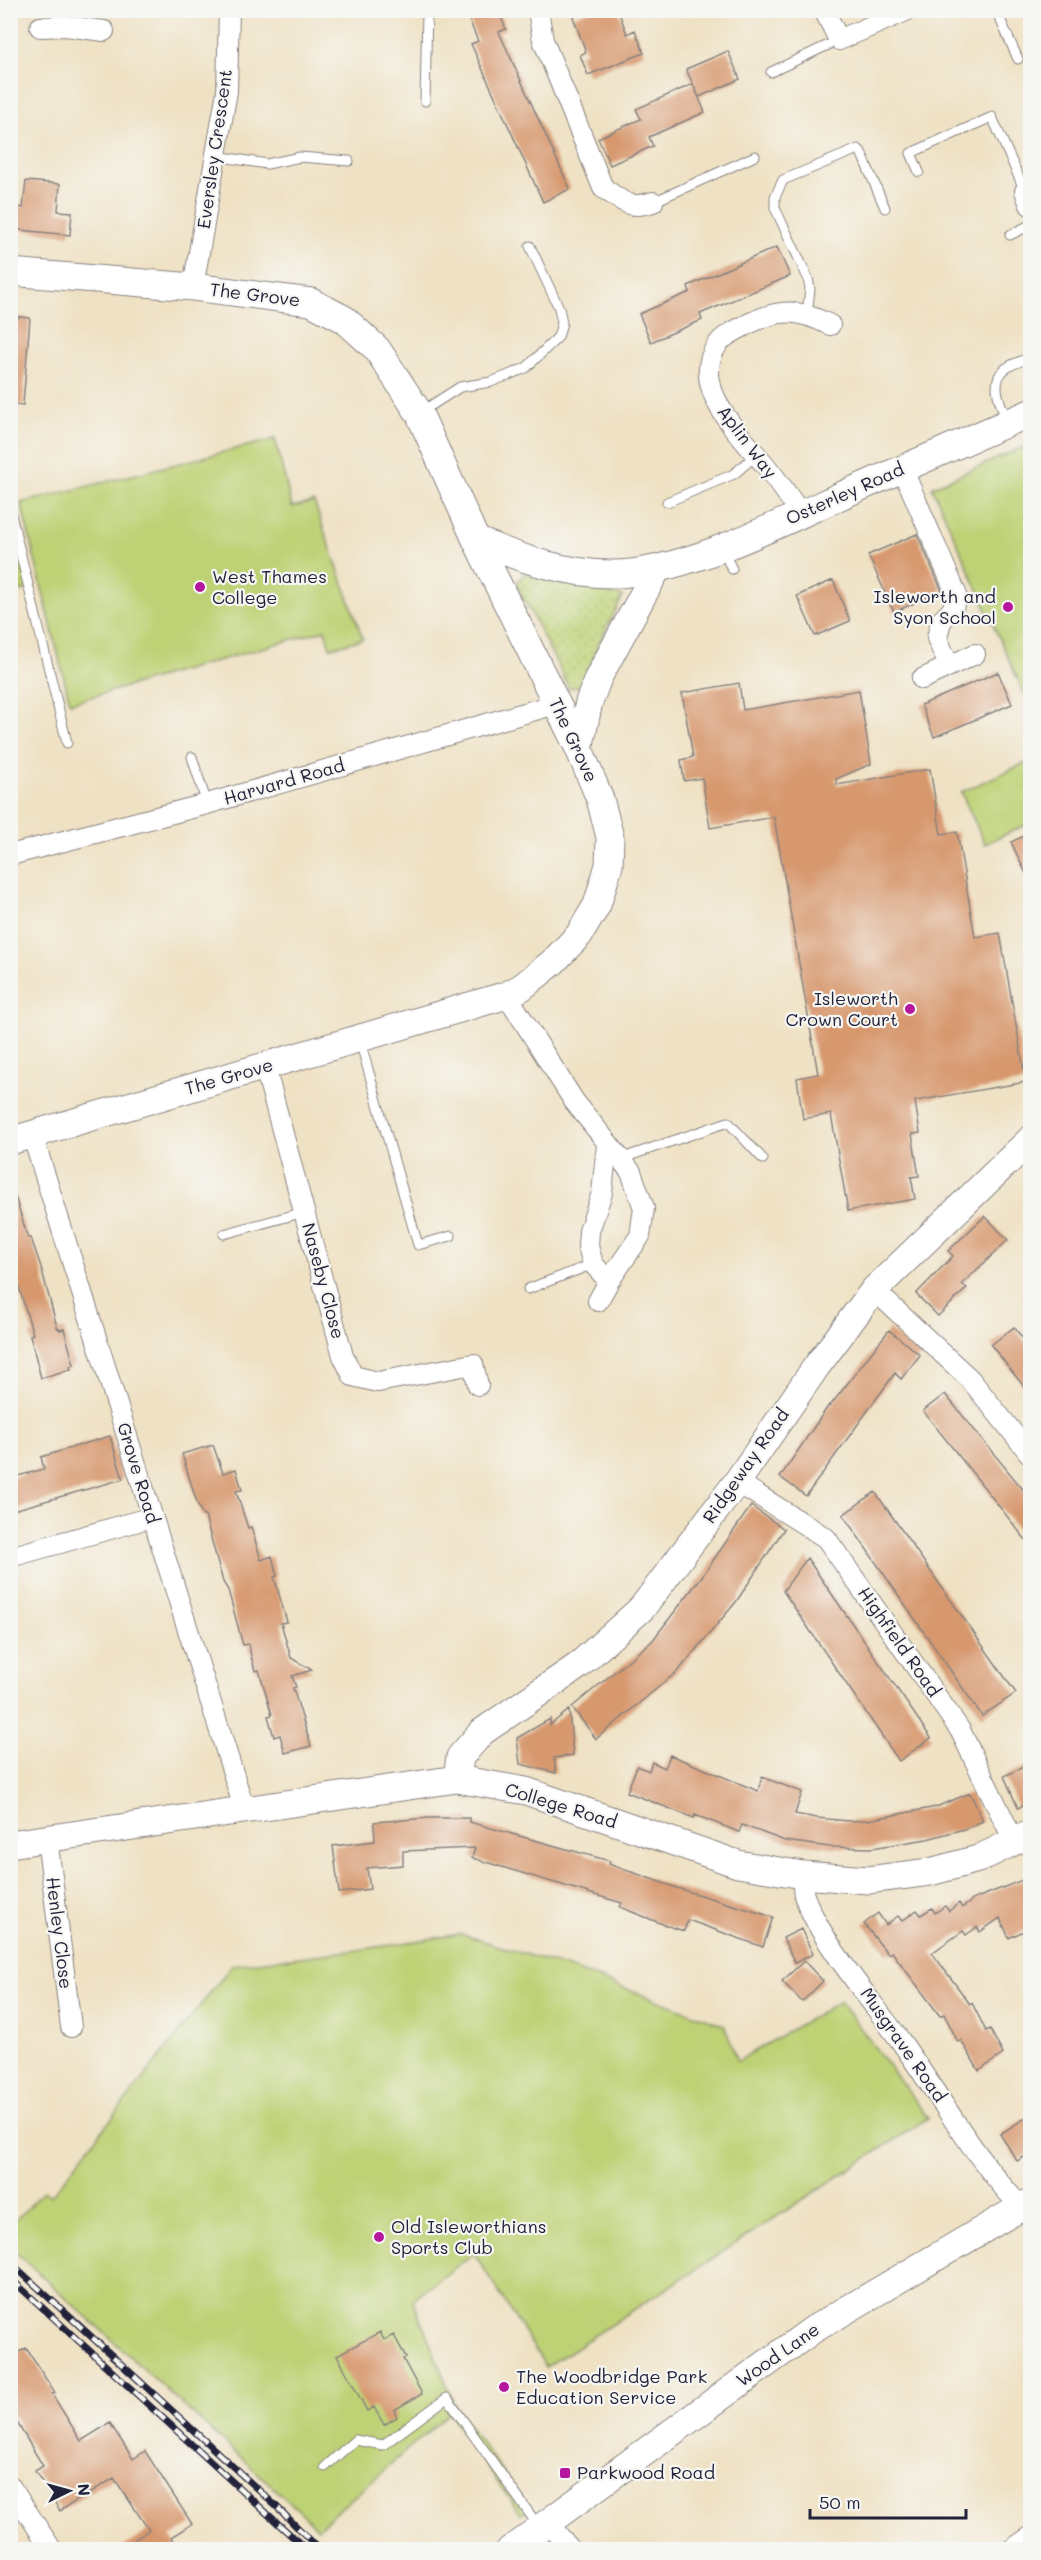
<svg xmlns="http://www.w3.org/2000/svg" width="1041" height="2560" font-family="Mali,sans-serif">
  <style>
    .grass { fill: url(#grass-dots); stroke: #707a58; stroke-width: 1.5 }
    .park { fill: #bed175; stroke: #707a58; stroke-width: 1.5 }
    .building { fill: #d7986e }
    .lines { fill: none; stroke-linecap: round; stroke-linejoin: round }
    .lane-casing { stroke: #88827f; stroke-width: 11 }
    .street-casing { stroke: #88827f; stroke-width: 22 }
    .secondary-casing { stroke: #88827f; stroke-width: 29 }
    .lane { stroke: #fff; stroke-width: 9 }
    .street { stroke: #fff; stroke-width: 20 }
    .secondary { stroke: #fff; stroke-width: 27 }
    .rail-casing { stroke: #22223b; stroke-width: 7 }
    .rail { stroke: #f6f6f2; stroke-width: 4.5; stroke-dasharray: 14; stroke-linecap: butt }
    .poi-dot { fill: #b5179e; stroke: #f6f6f2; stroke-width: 2 }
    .labels { text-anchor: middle; stroke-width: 4.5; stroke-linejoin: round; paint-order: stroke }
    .street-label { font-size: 18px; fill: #22223b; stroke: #f6f6f2 }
    .poi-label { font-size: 18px; fill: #22223b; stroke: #f6f6f2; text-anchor: start }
  </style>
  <defs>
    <pattern id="grass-dots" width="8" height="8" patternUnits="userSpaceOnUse" patternTransform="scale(1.5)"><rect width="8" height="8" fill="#bed175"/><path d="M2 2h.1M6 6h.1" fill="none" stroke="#a3b366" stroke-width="1.8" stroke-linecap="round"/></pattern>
  </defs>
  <rect width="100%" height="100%" fill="#f6f6f2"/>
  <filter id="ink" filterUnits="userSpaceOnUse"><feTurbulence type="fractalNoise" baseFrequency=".0167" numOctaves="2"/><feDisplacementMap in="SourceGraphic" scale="12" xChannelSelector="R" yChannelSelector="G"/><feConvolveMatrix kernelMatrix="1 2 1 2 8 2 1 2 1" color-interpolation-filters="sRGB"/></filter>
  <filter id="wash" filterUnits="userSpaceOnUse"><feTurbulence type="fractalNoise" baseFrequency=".008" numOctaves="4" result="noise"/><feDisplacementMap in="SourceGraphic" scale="24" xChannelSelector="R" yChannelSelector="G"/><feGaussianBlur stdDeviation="1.35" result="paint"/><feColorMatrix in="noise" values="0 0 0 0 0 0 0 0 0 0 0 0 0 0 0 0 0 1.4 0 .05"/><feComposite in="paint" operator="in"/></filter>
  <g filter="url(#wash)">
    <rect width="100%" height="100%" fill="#efe1c3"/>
    <path class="grass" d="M10,525l20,64 -19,4z
      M525,573l98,23 -25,49 -16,41 -13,2 -53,-105z"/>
    <path class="park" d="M275,439l17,68 22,-5 49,137 -33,9 -5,-18 -255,73 -49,-200z
      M1030,444v263l-98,-220z
      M1030,761v62l-45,21 -24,-52z
      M461,1934l114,36 149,55 14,36 102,-60 88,117 -382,249 -72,-114 -61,47 43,108 73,100 -9,6 -71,-101 -131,115 -307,-280 -1,-22 33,-35 8,5 181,-231 126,-15z"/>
    <g id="blocks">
      <path class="building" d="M465,10h33l8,19 -7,3 71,157 -27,13 -72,-158 7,-3z
        M590,10h28l9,24 8,-4 9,23 -56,22 -8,-20 6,-3 -13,-35z
        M728,51l12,28 -41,18 -13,-28z
        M693,84l12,28 -56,25 4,9 -43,19 -12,-27 43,-19 -5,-10z
        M26,181l34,3 -2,27 14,1 -2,23 -60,-6v-23l13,2z
        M777,247l13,29 -90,38 2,6 -51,22 -12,-28 51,-22 -2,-6z
        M10,316l20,2 -7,87 -13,-1z
        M917,534l25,57 -48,21 -26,-57z
        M833,580l17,41 -35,15 -18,-40z
        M998,672l14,32 -78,33 -13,-32z
        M739,683l4,27 116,-20 12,74 -35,15 1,6 93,-16 11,65 16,-2 18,105 25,-4 26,149 -111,19 5,32 -8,1 7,42 -8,1 4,22 -67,12 -17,-97 -28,5 -6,-41 21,-4 -44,-257 -64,11 -8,-50 -18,3 -3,-21 12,-3 -11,-64z
        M1030,833v49l-19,-40z
        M14,1193l14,45h3l10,29 16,60 3,3 4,-1 10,36 -4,1 1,3 -30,9 -11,-43 3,-1 -20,-66 -3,1v-75z
        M985,1216l23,24 -46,44 5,4 -29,28 -22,-22 37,-38 -5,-5z
        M1014,1327l16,21v46l-39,-49z
        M889,1330l31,25 -19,24 -6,-6 -89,123 -26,-19 49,-72 1,1z
        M945,1394l85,104v47l-107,-134z
        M110,1436l13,43 -113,32v-33l34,-9 -3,-12z
        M213,1445l10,28 13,-4 6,21 -6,1 12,37 3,-1 10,33 11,-4 5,20 -3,1 13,45 -6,1 10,35 21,12 -20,6 4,11 -3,1 18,58 -26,7 -5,-18 -6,2 -6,-21 4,-1 -13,-45 -4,1 -7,-27 -5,1 -15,-55 -5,-8 -18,-66h-2l-6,-13 -15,-49z
        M875,1492l141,201 -34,23 -139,-201z
        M751,1506l33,23 -48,73 -57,68 -83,69 -24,-32 80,-66 51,-66z
        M807,1558l124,180 -32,23 -116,-170z
        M569,1710l4,45 -19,3 2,15 -36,-9 -3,-26 33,-19v6z
        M670,1755l88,36 4,-14 40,15 -7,22 22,4 32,3 19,-1 68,-13 34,-14 13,28 -19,8 -37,10 -55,9 -42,-1 -45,-6 -43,-16 -3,7 -44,-17 -1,3 -67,-26 10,-26 12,5 3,-9 13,6z
        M1030,1764v38l-12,6 -14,-32z
        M430,1818h39v4l141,39 -1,3 68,24 96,29 -10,30 -75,-27 -4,11 -19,-6 -45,-18 2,-4 -150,-45 3,-10 -72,3v14l-36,3 3,21 -31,4 -6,-47 42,-5 -1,-19z
        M1030,1877v51l-21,10 -9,-20 -20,14 -3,-5 -11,8 -3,-4 -31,22 38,51 2,-1 14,28 4,-2 13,25 -24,17 -18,-31 -3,2 -14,-28 -4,2 -48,-64 -4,2 -24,-30 14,-11 8,12 12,-9 4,5 15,-11 4,5 11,-7 3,5 10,-7 4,5 10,-8 3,5 12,-9z
        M801,1929l12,25 -18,9 -12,-25z
        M804,1961l19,20 -21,21 -20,-21z
        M1030,2115v39l-13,7 -17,-27z
        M380,2332l4,8 10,-5 12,23 -3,1 19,35 -28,16 3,7 -13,8 -10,-18 -7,4 -30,-56z
        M26,2348l29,45 -3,1 29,47 29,-18 23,36 12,-8 47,73 -21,13 7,13h-59l30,-20 -35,-52 -54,33 -25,-40 8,-5 -33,-55v-54z"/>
    </g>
  </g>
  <g filter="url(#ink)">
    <use href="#blocks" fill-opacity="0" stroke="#88827f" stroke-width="1.5"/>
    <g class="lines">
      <defs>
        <path id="lane" d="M996,10l22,49
          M771,72l68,-32
          M425,101l2,-91
          M216,156l51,8 33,-7 49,4
          M919,172l-8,-19 81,-36 33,74
          M653,202l102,-46
          M1010,235l20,-10
          M807,314l3,-25 -2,-11 -33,-70v-11l8,-17 75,-31 3,3 24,56
          M421,412l39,-25 31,-5 35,-14 32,-31 4,-14 -3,-15 -29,-62
          M1007,421c-5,-14 -18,-38 -3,-51 6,-6 19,-9 26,-13
          M667,502l67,-28 22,-19
          M10,511l57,232
          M722,549l10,20
          M192,757l15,47
          M360,1041l58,204 33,-9
          M620,1159l108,-37 35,37
          M224,1234l80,-22
          M528,1289l65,-25
          M325,2467l30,-27 28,5 64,-47 92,129"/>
        <path id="street" d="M538,10l5,30 60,148c20,13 25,22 50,14
          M824,10l15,30 69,-30
          M40,27l26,-1 38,5
          M1025,191l5,14
          M193,287l34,-196 2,-81
          M902,468l54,125 -3,16 -12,12 -4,17 12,28
          M801,514c-11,-16 -23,-33 -35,-48 -24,-29 -79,-80 -48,-122 6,-9 21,-15 30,-20 33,-16 50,-15 82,1
          M922,679l53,-25
          M10,855l197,-51 349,-100
          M507,995l67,106 57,71 13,36 -4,28 -31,45 -16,-17 -5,-18 1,-15 13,-38 5,-49
          M265,1067l78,289 10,20 25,6 95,-18 5,21
          M32,1134l213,677
          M874,1290l96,89 60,75
          M598,1301l11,-20
          M737,1482l89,56 134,192 54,111
          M10,1557l142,-40
          M47,1838l24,189
          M803,1875c0,7 -1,17 2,23 18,47 67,103 97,145 41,58 77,123 128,173
          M10,2486l42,64
          M546,2521l25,29
          M1011,2550l19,-13"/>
        <path id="secondary" d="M10,272l183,15 118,15 33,17 33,30 42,64 57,127 103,209 21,50 10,38 -1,28 -12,40 -18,30 -26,27 -31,25 -15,8 -497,146
          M476,540c43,18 89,34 136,34 69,0 171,-52 235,-81 61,-27 122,-53 183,-80
          M579,749l10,-47 9,-24 59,-109
          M457,1779l3,-22 22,-25 96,-66 64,-58 95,-126 79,-115 58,-77 156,-150
          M10,1844l447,-65 69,12 212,73 65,11 65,5 62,-8 48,-13 52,-25
          M510,2550l304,-221 216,-127"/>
      </defs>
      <use href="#lane" class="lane-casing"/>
      <use href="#street" class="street-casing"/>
      <use href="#secondary" class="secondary-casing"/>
      <use href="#lane" class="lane"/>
      <use href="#street" class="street"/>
      <use href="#secondary" class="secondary"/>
      <defs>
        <path id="rail" d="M10,2262l267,245 43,43
          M10,2278l297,272"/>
      </defs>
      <use href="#rail" class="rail-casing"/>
      <use href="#rail" class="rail"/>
    </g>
  </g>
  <g class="poi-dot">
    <circle cx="200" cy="587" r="6"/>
    <circle cx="1008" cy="607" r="6"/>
    <circle cx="910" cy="1009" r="6"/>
    <circle cx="379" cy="2237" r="6"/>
    <circle cx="504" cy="2387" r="6"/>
    <rect x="559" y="2467" width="12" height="12" rx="3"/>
  </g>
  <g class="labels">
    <g class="street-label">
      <text transform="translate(215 149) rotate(-82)" y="6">Eversley Crescent</text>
      <text transform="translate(255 295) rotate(7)" y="6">The Grove</text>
      <text transform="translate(747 442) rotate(53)" y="6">Aplin Way</text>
      <text transform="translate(845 494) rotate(-24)" y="6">Osterley Road</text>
      <text transform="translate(573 740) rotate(65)" y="6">The Grove</text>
      <text transform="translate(284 782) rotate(-16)" y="6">Harvard Road</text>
      <text transform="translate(229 1077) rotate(-16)" y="6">The Grove</text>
      <text transform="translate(323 1281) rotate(75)" y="6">Naseby Close</text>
      <text transform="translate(746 1466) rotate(-55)" y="6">Ridgeway Road</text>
      <text transform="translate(138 1473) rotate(73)" y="6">Grove Road</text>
      <text transform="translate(899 1642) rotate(55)" y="6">Highfield Road</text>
      <text transform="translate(561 1806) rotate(17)" y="6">College Road</text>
      <text transform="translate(59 1933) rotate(83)" y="6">Henley Close</text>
      <text transform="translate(903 2045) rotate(55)" y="6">Musgrave Road</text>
      <text transform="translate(778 2355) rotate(-35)" y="6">Wood Lane</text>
    </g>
    <g class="poi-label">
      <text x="212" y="583">West Thames<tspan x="212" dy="21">College</tspan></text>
      <text x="996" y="603" text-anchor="end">Isleworth and<tspan x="996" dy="21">Syon School</tspan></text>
      <text x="898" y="1005" text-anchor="end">Isleworth<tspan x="898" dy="21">Crown Court</tspan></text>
      <text x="391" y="2233">Old Isleworthians<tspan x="391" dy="21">Sports Club</tspan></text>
      <text x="516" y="2383">The Woodbridge Park<tspan x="516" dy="21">Education Service</tspan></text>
      <text x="577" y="2479">Parkwood Road</text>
    </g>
  </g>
  <rect width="1041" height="2560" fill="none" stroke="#f6f6f2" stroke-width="36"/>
  <g transform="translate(69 2491) rotate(85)" stroke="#f6f6f2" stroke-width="4.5" paint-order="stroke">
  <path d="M0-4.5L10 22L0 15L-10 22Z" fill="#22223b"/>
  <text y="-9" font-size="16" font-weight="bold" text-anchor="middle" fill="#22223b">N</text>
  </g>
  <path d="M810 2509v9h156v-9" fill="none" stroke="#22223b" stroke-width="3"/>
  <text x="819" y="2509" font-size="18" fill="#22223b" stroke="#f6f6f2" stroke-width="4.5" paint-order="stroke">50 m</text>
</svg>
